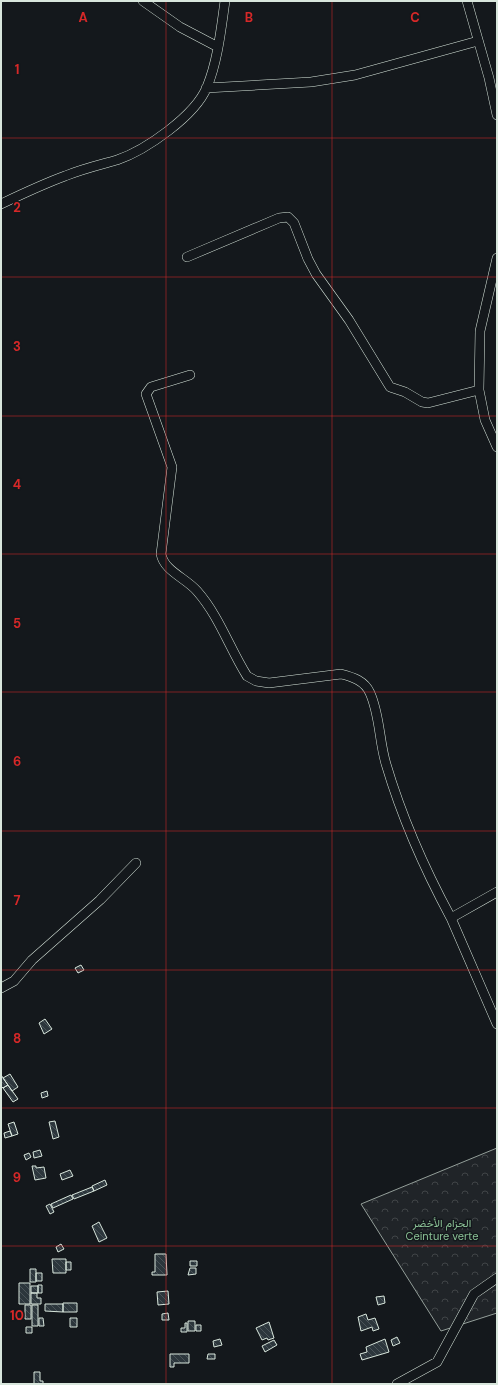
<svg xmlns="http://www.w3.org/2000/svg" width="498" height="1385" font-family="'DM Sans',Vazirmatn,sans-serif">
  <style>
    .forest { fill: url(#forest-crowns); stroke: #939e99 }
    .building { fill: url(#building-back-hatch); stroke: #d8e6dc }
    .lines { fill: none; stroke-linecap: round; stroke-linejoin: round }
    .minor-casing { stroke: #d8e6dc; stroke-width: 10 }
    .minor { stroke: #14181c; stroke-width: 9 }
    .grid { fill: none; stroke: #d62828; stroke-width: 1; stroke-opacity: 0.55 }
    .labels { text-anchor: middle; stroke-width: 3; stroke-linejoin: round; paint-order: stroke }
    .park-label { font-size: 11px; fill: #8ac095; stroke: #14181c }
    .grid-label { font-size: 13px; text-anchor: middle; font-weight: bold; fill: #d62828; stroke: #14181c; stroke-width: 3; stroke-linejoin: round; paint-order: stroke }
  </style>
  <defs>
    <pattern id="forest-crowns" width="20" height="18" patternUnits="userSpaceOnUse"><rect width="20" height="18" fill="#202428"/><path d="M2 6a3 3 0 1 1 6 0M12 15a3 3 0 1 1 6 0" fill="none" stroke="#404447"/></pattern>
    <pattern id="building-back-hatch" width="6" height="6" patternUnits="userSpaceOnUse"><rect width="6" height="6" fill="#2c363c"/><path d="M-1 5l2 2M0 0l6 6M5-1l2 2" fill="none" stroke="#4a5358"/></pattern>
  </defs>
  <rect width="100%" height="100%" fill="#14181c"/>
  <path class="forest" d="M497,1148v165l-56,18 -80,-127z"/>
  <path class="building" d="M81,965l3,5 -6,3 -3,-5z
    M45,1019l7,10 -8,5 -5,-11z
    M10,1074l8,13 -6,4 -9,-13z
    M1,1075l7,10 -5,3 -2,-2z
    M8,1085l10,14 -5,3 -10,-14z
    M47,1091l1,5 -6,2 -1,-5z
    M55,1121l4,16 -6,2 -4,-17z
    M14,1122l4,12 -6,2 -4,-12z
    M10,1131l2,5 -7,2 -1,-5z
    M40,1150l2,6 -8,2 -1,-6z
    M29,1153l2,4 -5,3 -2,-5z
    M32,1166h4v2l8,-1 2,11 -11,2z
    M70,1170l3,6 -11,4 -2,-6z
    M105,1180l2,5 -13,6 -2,-5z
    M92,1187l2,4 -20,8 -2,-4z
    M71,1195l2,4 -20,9 -2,-4z
    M50,1204l4,8 -4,2 -4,-8z
    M99,1222l8,16 -8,4 -7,-16z
    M61,1244l3,5 -6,3 -2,-5z
    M155,1254h11l1,21h-15v-3h3z
    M52,1259h14v14h-13z
    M190,1261h7v5h-7z
    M66,1262h5v8h-5z
    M190,1268h6v6l-8,1z
    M30,1269h6v13h-6z
    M36,1273h6v8h-6z
    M19,1283h11v21h-11z
    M38,1285h4v8h-4z
    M31,1286h7v7h-7z
    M168,1291l1,13 -11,1 -1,-13z
    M31,1293h6v5h4v6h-10z
    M384,1296l1,7 -7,2 -2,-8z
    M63,1303h14v9h-14z
    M45,1304h18v8l-18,-1z
    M25,1305h6v14h-6z
    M32,1305h6v21h-6z
    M168,1313l1,7h-7v-6z
    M366,1314l2,6 7,-2 4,11 -6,2 -1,-4 -11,4 -3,-14z
    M39,1318h4l1,8h-5z
    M70,1318h7v9h-7z
    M188,1321h7v10h-7z
    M269,1322l5,16 -6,2 -1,-2 -5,2 -6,-12z
    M185,1323h2v9h-6v-4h4z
    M196,1325h5v6h-5z
    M26,1327h6v6h-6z
    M397,1337l3,6 -7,3 -2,-6z
    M220,1339l2,6 -8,2 -1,-6z
    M385,1339l4,13 -27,8 -2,-6 7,-2 -1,-5z
    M274,1340l3,5 -12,7 -3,-6z
    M170,1354h19v9h-15v4h-4z
    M208,1354h7v5h-8z
    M34,1372h6v9h3v3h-9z"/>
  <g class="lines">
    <defs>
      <path id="minor" d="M143,1l37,26 38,20
        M467,1l22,77 8,37
        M206,88l105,-6 44,-7 123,-34
        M1,204c21,-10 42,-20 64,-28 17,-7 34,-11 52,-16 29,-10 78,-44 90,-73 11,-27 14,-58 18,-86
        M187,257l92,-39 9,-1 6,6 14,36 8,15 33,46 41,67 15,5 17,10 6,1 51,-13
        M497,258l-17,73 -1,59 6,30 12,27
        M190,375l-39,12 -5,7 26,73 -11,87c3,17 25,24 36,37 22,25 32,56 50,85l9,5 13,2 72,-9c12,3 24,7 29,19 10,22 9,48 16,71 16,54 38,104 65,154
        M497,892l-46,26 46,106
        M1,988l13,-7 18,-21 68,-60 36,-37
        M397,1384l40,-22 37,-68 23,-16"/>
    </defs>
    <use href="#minor" class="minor-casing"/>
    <use href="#minor" class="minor"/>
  </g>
  <path class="grid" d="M166,1v1383M332,1v1383M1,138h496M1,277h496M1,416h496M1,554h496M1,692h496M1,831h496M1,970h496M1,1108h496M1,1246h496"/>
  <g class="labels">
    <g class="park-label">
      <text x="442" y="1227">الحزام الأخضر<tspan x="442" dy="13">Ceinture verte</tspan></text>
    </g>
  </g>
  <g class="grid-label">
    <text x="83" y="22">A</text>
    <text x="249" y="22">B</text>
    <text x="415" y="22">C</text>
    <text x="17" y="74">1</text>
    <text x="17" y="212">2</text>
    <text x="17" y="351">3</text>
    <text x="17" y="489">4</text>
    <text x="17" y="628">5</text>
    <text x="17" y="766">6</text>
    <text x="17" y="905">7</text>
    <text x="17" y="1043">8</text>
    <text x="17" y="1182">9</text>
    <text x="17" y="1320">10</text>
  </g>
  <rect width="498" height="1385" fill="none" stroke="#d8e6dc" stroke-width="4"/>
</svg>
